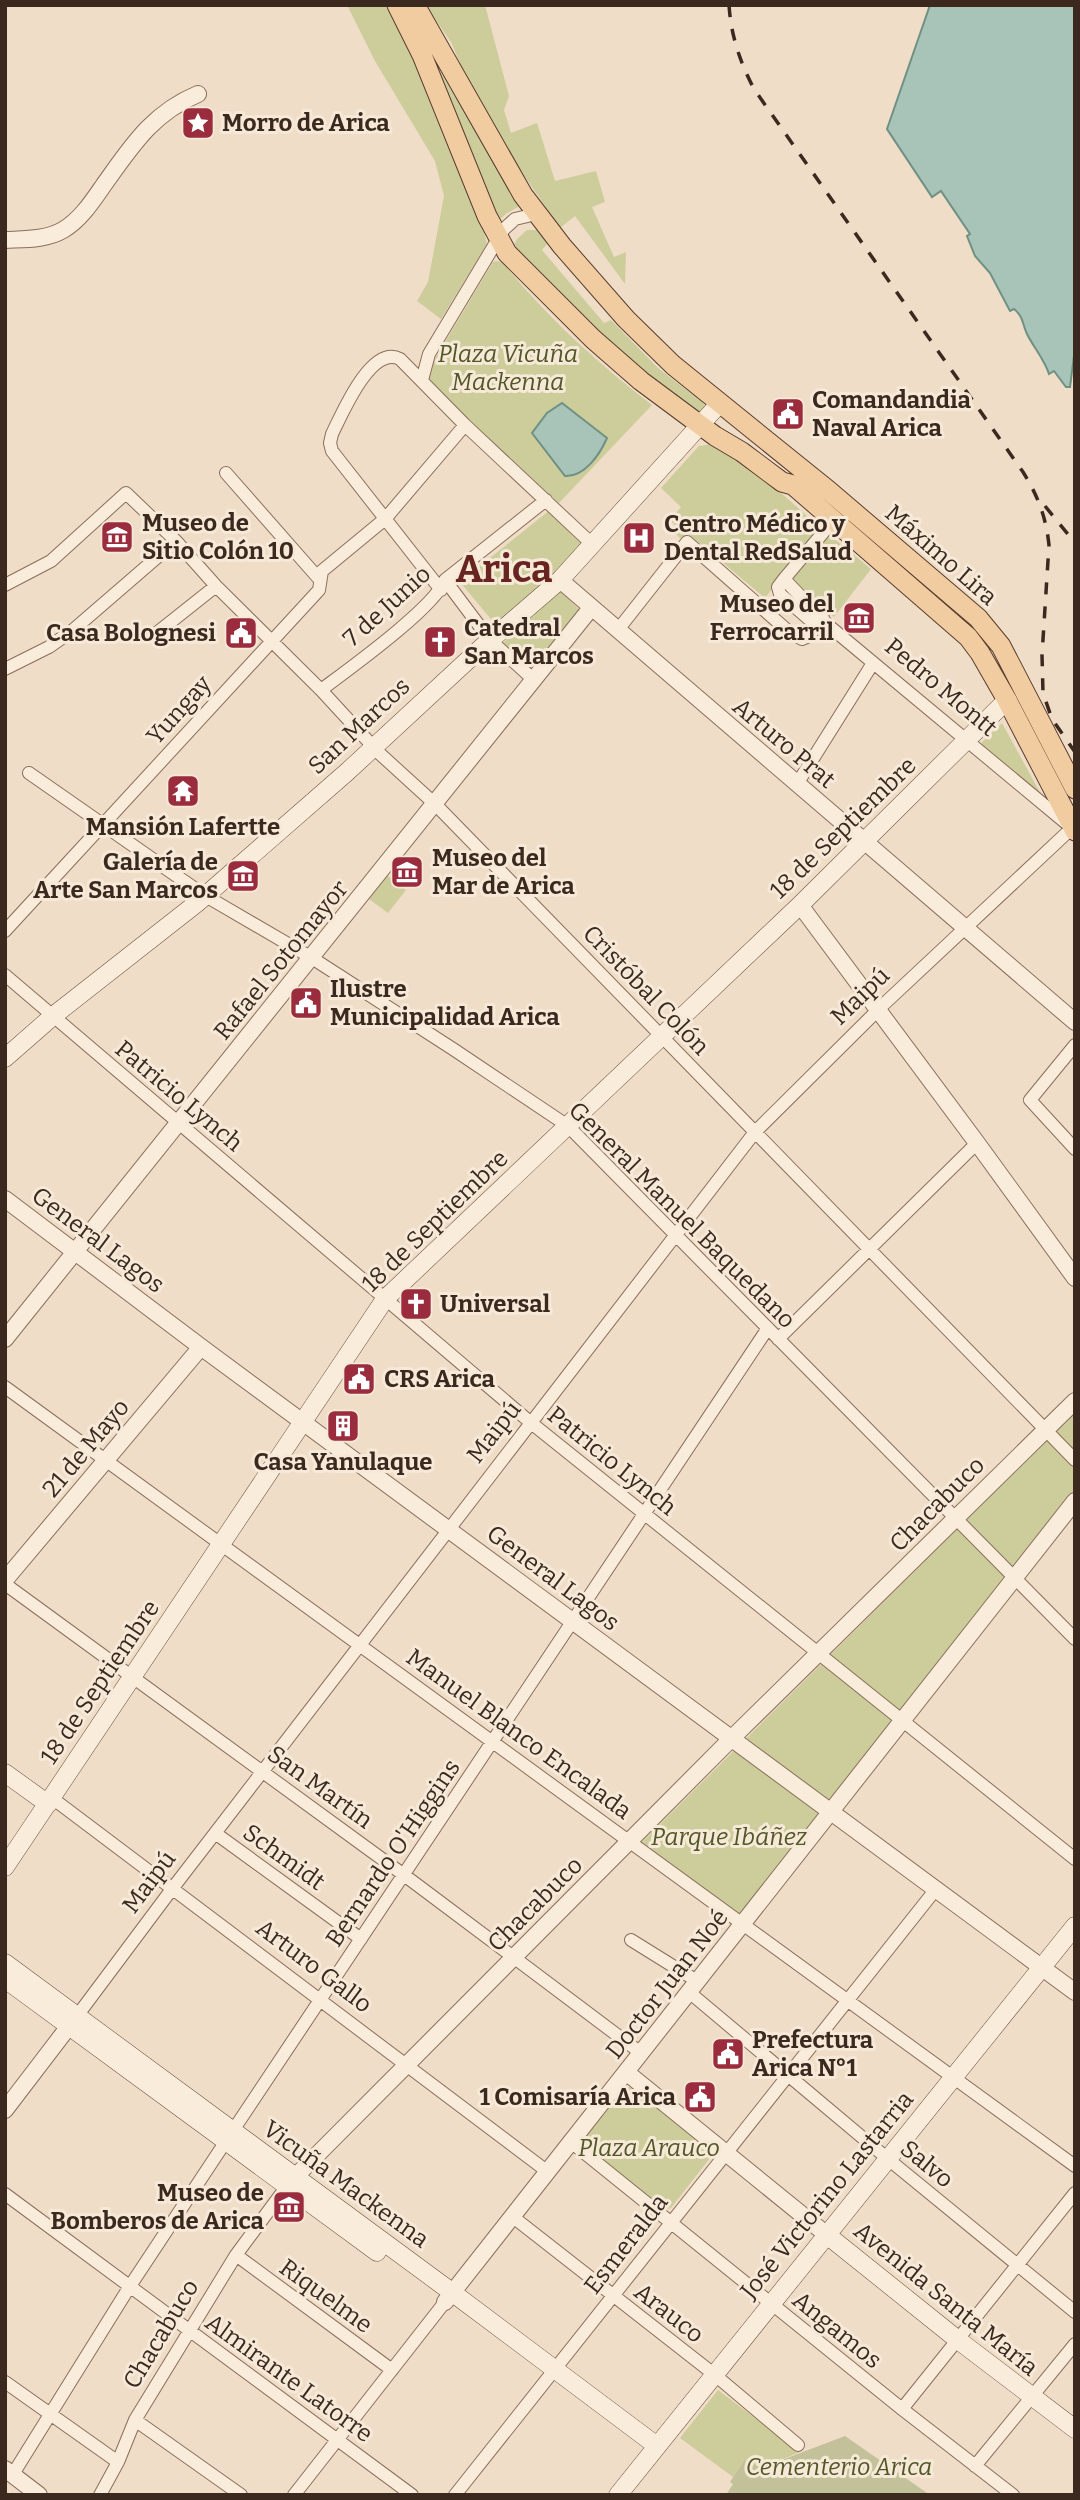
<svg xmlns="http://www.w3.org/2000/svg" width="1080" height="2500" font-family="Bitter,serif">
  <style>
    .green { fill: #cdcc9b }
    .cemetery { fill: #c2c19a }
    .water { fill: #a8c3b7; stroke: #6f9184; stroke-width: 2 }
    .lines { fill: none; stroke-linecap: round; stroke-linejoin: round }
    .minor-casing { stroke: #8b6e5c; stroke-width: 14 }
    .tertiary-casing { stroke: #8b6e5c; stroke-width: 18 }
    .secondary-casing { stroke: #6d503f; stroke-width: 19 }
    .primary-casing { stroke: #593d30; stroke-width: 21 }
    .minor { stroke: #f9ecdb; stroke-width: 12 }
    .tertiary { stroke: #f9ecdb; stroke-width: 16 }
    .secondary { stroke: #f9ecdb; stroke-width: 18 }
    .primary { stroke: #f1cca0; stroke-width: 19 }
    .rail { stroke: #3b2920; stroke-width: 3.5; stroke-dasharray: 12 12; stroke-linecap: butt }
    .labels { text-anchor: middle; stroke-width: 6; stroke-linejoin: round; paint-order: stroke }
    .poi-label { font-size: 24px; font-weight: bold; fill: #3b2920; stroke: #f6e9d7; text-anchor: start }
    .park-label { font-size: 24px; font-style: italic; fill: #525727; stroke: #f6e9d7 }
    .street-label { font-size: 24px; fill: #3b2920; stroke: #f6e9d7 }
    .town-label { font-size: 38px; font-weight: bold; fill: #68241f; stroke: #f6e9d7 }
  </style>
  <rect width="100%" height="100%" fill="#efddc7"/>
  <path class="green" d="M347,5h41c25,50 43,103 65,154 11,28 28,56 34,85l-46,75 -24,-18 11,-19 16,-86 -9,-35 -60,-100z
    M425,5h60l24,91 -5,14 7,23 26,-10 18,58 41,-10 9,31 -13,5 22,50 12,-5 -1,32 -50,-68 -15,12 -67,-98 -22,-41 -20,-47z
    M418,34l102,172 -13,7 -10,9z
    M527,230h11l10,13 -6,7 62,73 7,-3 47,48 44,34 3,4 -2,6h-5l-74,-54 -52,-48 -58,-65 3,-6z
    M496,261l6,1c44,54 95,101 150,143l-93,98 -129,-116 -4,-13 67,-112z
    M714,444l49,33 51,45 3,6 -2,7 -50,63 -74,-62 -10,3 -7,-7 3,-5 -7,-7 11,-13 -20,-19 38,-42z
    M550,510l34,32 -30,33 -59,49 -35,-42z
    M831,536l40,33 -37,48 -44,-38 37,-42z
    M559,590l24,23 -52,61 -29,-30z
    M1002,723l41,75 -62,-55z
    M387,875l19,15 -18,23 -19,-14z
    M1075,1412v78l-332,423 -4,1 -98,-71z
    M630,2086h4l78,64 -2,8 -39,50 -8,2 -79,-67 2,-7 39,-47z
    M718,2390l82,62 -39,16 -17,-8 -11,17 -53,-39z"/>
  <path class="cemetery" d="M845,2436l85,59h-204l7,-11 -3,-2 14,-22 17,8z"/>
  <path class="water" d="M930,5h145v343l-5,39h-4l-12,-16 -5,3c-5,-15 -15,-26 -22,-40 -5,-10 -3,-17 -13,-25l-4,2 -20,-38 -15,-17 -8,-20 3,-2 -29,-43 -9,6 -45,-68z
    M562,403l45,35c-7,16 -22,39 -42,38l-33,-43 15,-20z"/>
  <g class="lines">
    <defs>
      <path id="minor" d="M422,380l7,-26 75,-125 11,-10 21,-5
        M226,473l94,107
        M784,579l-6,8 2,7 37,32
        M445,580l45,60 44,40
        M5,585l46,-24 75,-68 50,48 40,45 105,104 58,63 56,51 640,656
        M441,590l-109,-139 -2,-8 2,-9c10,-20 39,-90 68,-75l65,66 127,119
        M617,631l70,-89 101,89 14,8 7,-3 14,-18
        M153,636l63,-50
        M5,669l44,-22 24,-17 103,-89
        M321,690c28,-21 113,-82 124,-110l101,-80
        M29,773l175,122 108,63 141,91 115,77 507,513
        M797,784l76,-121
        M5,931l314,-341 3,-19 63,-52 80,-94
        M5,975l525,447 545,437
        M1075,1045l-45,55 45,49
        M778,1339l199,-196
        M5,1387l1070,779
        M5,1584l399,291 237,178
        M52,1798l496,374
        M215,1833l146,106
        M631,1940l66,41
        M689,1992l199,167 187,153
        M77,2016l95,-127 583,-757 129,-128 188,-176 -243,-202 -45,-47 43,-51
        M571,2142l331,267 111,86
        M5,2194l407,301
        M513,2217l202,158 83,70
        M236,2255l156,115
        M5,2382l113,80
        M902,2409l173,-216
        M135,2420l106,75
        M975,2466l100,-122
        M13,2474l117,-188 96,-145 542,-813
        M100,2495l18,-33 17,-42 101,-165 51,-69
        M294,2495l151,-193
        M455,2495l481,-606"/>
      <path id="tertiary" d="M5,240c19,-1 41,0 58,-10 17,-10 29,-28 40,-44 28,-39 49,-73 95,-92
        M560,580l515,442
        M800,905l177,238 98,135
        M5,1199l196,148 874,645
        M5,1339l586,-731
        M5,1580l196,-233
        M626,2072l201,163
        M5,2110l71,-93
        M288,2184l443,-445 344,-338
        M445,2302l630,-801
        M5,2469l34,26"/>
      <path id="secondary" d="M5,1058l48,-42 144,-113 150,-131 134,-124 79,-68 160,-177
        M5,1773l43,31
        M5,1867l380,-568 415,-394 207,-205
        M5,1963l448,330 204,153
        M5,1979l372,273
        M827,2235l131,105 117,89
        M618,2495l457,-569"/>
      <path id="primary" d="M397,5l25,50 65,161 20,37 86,86 48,42 74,55 27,16 40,30 11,3 175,152 12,16 27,47 68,131
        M415,5l108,190 39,51 64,73 47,46 156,126 149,127 23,28 74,143"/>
    </defs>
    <use href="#minor" class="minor-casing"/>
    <use href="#tertiary" class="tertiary-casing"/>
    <use href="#secondary" class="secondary-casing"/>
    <use href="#primary" class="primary-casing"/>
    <use href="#minor" class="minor"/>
    <use href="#tertiary" class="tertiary"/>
    <use href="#secondary" class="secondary"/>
    <use href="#primary" class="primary"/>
    <path class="rail" d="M729,5c2,31 11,57 25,84l269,383c15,24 23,45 26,73l-7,110 1,38 9,26 23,33
      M1045,506l30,37"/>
  </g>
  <defs>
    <symbol id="sight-square" viewBox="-11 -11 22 22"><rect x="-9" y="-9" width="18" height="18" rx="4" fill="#9a2c3d" stroke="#f6e9d7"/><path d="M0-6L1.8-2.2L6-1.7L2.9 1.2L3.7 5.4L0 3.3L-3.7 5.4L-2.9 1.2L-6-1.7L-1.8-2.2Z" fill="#fff"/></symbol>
    <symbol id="civic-square" viewBox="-11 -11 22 22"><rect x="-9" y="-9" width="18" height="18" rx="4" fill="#9a2c3d" stroke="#f6e9d7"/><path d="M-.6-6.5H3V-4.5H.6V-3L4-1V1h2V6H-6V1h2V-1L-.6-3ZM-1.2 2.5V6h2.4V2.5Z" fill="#fff"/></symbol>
    <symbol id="museum-square" viewBox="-11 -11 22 22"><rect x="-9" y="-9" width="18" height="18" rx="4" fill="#9a2c3d" stroke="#f6e9d7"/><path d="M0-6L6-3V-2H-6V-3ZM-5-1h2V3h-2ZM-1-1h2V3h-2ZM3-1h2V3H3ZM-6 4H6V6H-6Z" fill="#fff"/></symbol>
    <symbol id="hospital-square" viewBox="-11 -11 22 22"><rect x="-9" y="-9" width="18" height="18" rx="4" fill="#9a2c3d" stroke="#f6e9d7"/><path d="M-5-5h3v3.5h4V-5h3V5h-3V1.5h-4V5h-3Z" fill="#fff"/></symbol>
    <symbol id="church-square" viewBox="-11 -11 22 22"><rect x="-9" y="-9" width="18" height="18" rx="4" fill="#9a2c3d" stroke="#f6e9d7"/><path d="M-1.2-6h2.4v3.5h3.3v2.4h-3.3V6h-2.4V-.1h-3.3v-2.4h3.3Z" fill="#fff"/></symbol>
    <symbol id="temple-square" viewBox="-11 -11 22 22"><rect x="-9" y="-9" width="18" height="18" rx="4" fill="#9a2c3d" stroke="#f6e9d7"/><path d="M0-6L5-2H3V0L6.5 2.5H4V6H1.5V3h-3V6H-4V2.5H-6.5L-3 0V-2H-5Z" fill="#fff"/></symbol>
    <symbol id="building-square" viewBox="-11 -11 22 22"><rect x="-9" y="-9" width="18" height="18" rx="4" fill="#9a2c3d" stroke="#f6e9d7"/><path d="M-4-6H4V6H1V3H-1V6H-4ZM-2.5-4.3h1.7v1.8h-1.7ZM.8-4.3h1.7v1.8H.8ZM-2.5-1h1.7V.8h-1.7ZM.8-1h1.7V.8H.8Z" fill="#fff"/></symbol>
  </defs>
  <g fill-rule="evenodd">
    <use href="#sight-square" x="179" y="104" width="38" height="38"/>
    <use href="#civic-square" x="769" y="395" width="38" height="38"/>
    <use href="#museum-square" x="98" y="518" width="38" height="38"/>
    <use href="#hospital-square" x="620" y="519" width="38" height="38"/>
    <use href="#museum-square" x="840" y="599" width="38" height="38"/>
    <use href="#civic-square" x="222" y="614" width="38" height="38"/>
    <use href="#church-square" x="421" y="623" width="38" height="38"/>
    <use href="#temple-square" x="164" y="772" width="38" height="38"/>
    <use href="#museum-square" x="388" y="853" width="38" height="38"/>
    <use href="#museum-square" x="224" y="857" width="38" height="38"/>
    <use href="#civic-square" x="287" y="984" width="38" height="38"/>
    <use href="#church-square" x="397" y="1285" width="38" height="38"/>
    <use href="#civic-square" x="340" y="1360" width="38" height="38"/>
    <use href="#building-square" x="324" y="1407" width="38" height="38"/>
    <use href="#civic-square" x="709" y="2035" width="38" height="38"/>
    <use href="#civic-square" x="681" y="2078" width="38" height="38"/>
    <use href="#museum-square" x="270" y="2188" width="38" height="38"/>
  </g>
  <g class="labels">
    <g class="poi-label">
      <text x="222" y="131">Morro de Arica</text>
      <text x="812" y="408">Comandandia<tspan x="812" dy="28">Naval Arica</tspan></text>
      <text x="142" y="531">Museo de<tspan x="142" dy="28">Sitio Colón 10</tspan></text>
      <text x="664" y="532">Centro Médico y<tspan x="664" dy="28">Dental RedSalud</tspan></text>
      <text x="834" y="612" text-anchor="end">Museo del<tspan x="834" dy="28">Ferrocarril</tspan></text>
      <text x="464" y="636">Catedral<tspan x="464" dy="28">San Marcos</tspan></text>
      <text x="216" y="641" text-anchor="end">Casa Bolognesi</text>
      <text x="183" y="835" text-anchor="middle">Mansión Lafertte</text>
      <text x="432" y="866">Museo del<tspan x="432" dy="28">Mar de Arica</tspan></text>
      <text x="218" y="870" text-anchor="end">Galería de<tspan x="218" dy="28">Arte San Marcos</tspan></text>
      <text x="330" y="997">Ilustre<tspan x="330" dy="28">Municipalidad Arica</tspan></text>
      <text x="440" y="1312">Universal</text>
      <text x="384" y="1387">CRS Arica</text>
      <text x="343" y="1470" text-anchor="middle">Casa Yanulaque</text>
      <text x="752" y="2048">Prefectura<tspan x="752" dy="28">Arica N°1</tspan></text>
      <text x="676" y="2105" text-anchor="end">1 Comisaría Arica</text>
      <text x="264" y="2201" text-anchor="end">Museo de<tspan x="264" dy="28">Bomberos de Arica</tspan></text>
    </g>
    <g class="park-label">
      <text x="508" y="362">Plaza Vicuña<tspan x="508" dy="28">Mackenna</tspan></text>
      <text x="729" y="1845">Parque Ibáñez</text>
      <text x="649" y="2156">Plaza Arauco</text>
      <text x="839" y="2475">Cementerio Arica</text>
    </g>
    <g class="street-label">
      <text transform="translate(941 555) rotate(41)" y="8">Máximo Lira</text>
      <text transform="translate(387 606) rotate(-42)" y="8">7 de Junio</text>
      <text transform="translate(941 687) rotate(40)" y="8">Pedro Montt</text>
      <text transform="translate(179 710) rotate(-48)" y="8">Yungay</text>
      <text transform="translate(359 726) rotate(-43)" y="8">San Marcos</text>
      <text transform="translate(784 743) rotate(40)" y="8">Arturo Prat</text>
      <text transform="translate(843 828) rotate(-44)" y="8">18 de Septiembre</text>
      <text transform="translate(281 960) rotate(-51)" y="8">Rafael Sotomayor</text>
      <text transform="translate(646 990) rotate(46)" y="8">Cristóbal Colón</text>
      <text transform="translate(860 996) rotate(-44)" y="8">Maipú</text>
      <text transform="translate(179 1096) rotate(40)" y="8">Patricio Lynch</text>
      <text transform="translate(682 1215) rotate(45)" y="8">General Manuel Baquedano</text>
      <text transform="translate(435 1221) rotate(-44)" y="8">18 de Septiembre</text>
      <text transform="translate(98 1240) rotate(37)" y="8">General Lagos</text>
      <text transform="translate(494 1432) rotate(-52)" y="8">Maipú</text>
      <text transform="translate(86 1448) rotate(-50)" y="8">21 de Mayo</text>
      <text transform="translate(612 1461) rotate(39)" y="8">Patricio Lynch</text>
      <text transform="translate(937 1504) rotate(-45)" y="8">Chacabuco</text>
      <text transform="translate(553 1578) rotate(37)" y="8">General Lagos</text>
      <text transform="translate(100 1682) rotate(-56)" y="8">18 de Septiembre</text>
      <text transform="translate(519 1734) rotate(36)" y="8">Manuel Blanco Encalada</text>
      <text transform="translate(320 1787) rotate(36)" y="8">San Martín</text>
      <text transform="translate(393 1853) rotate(-56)" y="8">Bernardo O'Higgins</text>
      <text transform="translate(284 1857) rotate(36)" y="8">Schmidt</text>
      <text transform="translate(149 1882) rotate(-53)" y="8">Maipú</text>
      <text transform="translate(535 1904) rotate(-45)" y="8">Chacabuco</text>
      <text transform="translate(314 1966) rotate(37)" y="8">Arturo Gallo</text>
      <text transform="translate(667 1984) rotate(-52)" y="8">Doctor Juan Noé</text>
      <text transform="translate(927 2164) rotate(39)" y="8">Salvo</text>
      <text transform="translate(346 2184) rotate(36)" y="8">Vicuña Mackenna</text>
      <text transform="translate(827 2195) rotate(-51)" y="8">José Victorino Lastarria</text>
      <text transform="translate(626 2244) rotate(-52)" y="8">Esmeralda</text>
      <text transform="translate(326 2296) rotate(36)" y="8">Riquelme</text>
      <text transform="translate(946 2299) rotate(39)" y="8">Avenida Santa María</text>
      <text transform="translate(669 2313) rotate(38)" y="8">Arauco</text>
      <text transform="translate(837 2330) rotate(39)" y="8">Angamos</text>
      <text transform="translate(161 2334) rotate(-59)" y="8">Chacabuco</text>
      <text transform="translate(289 2378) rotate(36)" y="8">Almirante Latorre</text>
    </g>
    <g class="town-label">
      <text x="504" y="582">Arica</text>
    </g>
  </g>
  <rect width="1080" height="2500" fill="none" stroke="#3b2920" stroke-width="14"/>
</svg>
